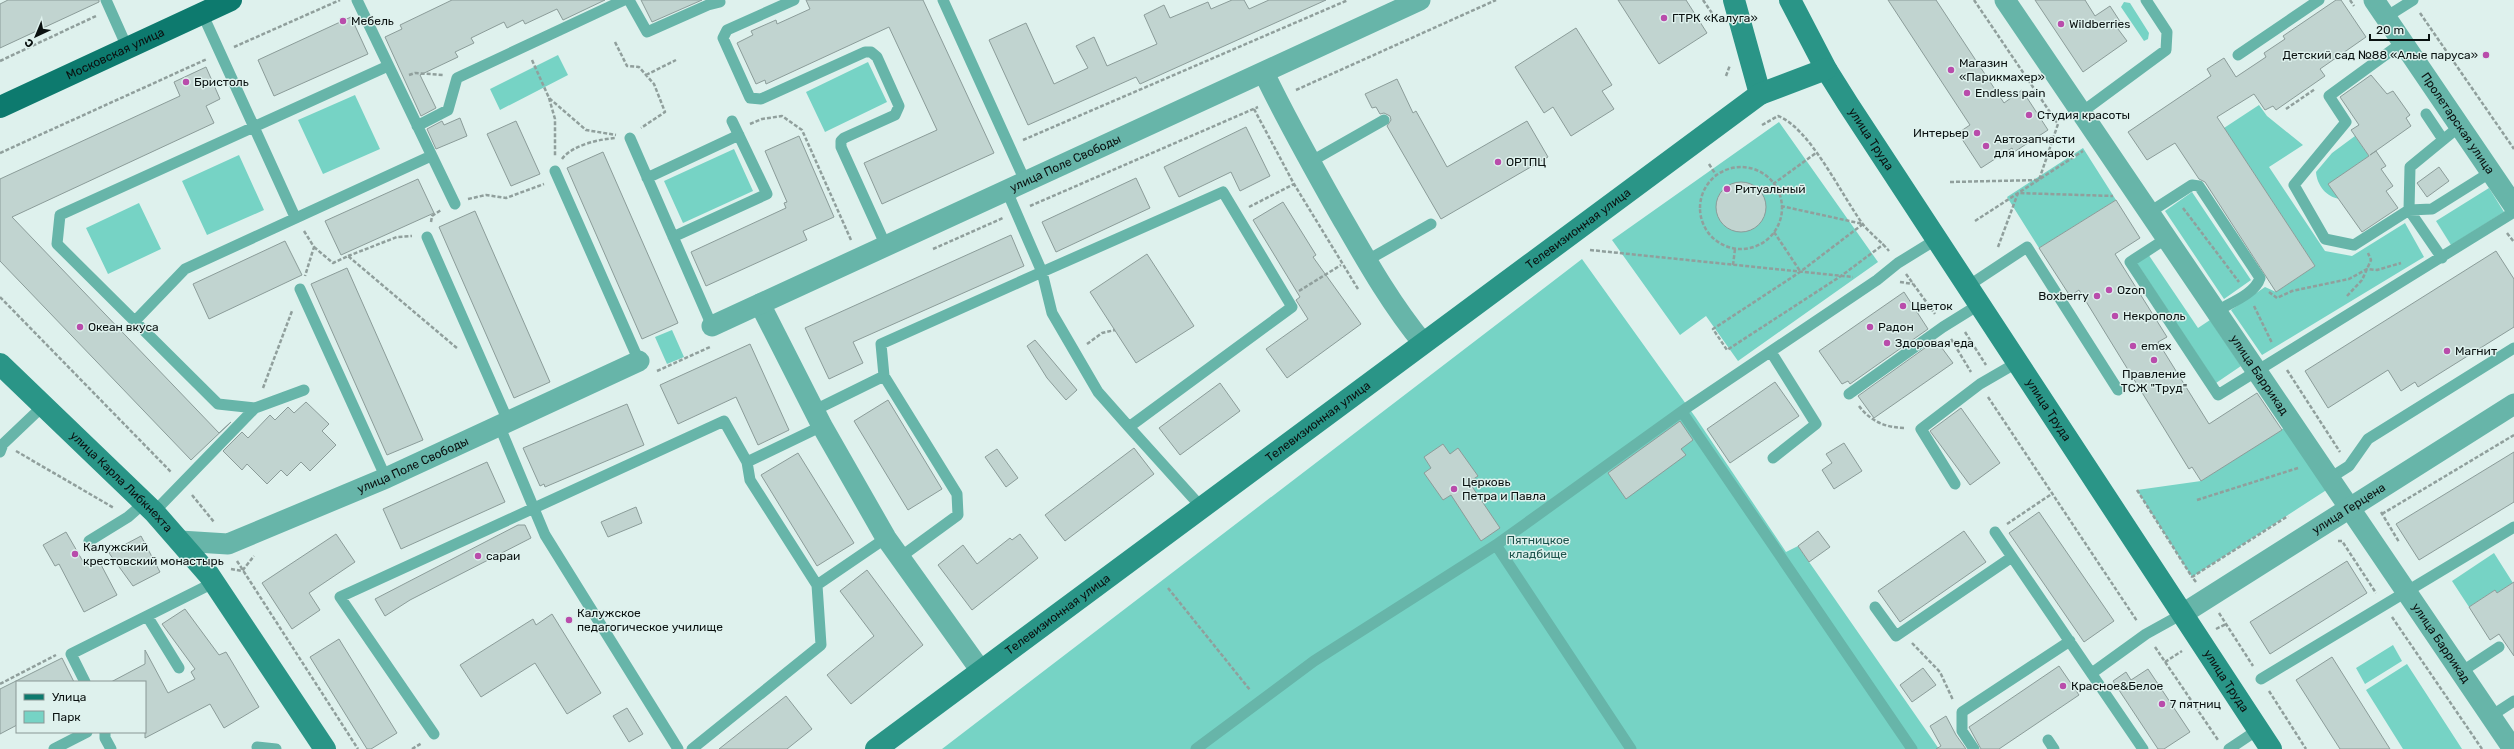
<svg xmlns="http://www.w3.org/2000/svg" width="2514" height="749" font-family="Rubik,sans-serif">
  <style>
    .green { fill: #76d3c5 }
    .building { fill: #c1d4d0; stroke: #8b9c99 }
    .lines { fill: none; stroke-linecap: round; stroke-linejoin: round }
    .path { stroke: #909f9c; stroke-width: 2.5; stroke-dasharray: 4 2; stroke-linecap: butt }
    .lane { stroke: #67b5a9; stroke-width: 11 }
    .street { stroke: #67b5a9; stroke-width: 21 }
    .secondary { stroke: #2a9587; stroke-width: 22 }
    .primary { stroke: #0d7a6e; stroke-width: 22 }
    .poi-dot { fill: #b94cab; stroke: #def1ed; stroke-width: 1.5 }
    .labels { text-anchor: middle; stroke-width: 3; stroke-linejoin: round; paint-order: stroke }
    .poi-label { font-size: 12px; fill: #0a1110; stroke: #def1ed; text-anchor: start }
    .street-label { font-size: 12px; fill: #0a1110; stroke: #def1ed }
    .park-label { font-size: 12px; fill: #1d544d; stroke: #def1ed }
  </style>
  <rect width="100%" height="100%" fill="#def1ed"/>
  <path class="green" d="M2124,2l6,1 19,30 -1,6 -4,2 -23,-34z
    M558,55l10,20 -68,35 -10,-21z
    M868,62l19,40 -62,30 -19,-40z
    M355,95l25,54 -57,25 -25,-54z
    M2259,105l8,11 36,29 -34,22 56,84 27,5 53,-33 19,34 -162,98 -31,-45 34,-23 11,5 39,-26 -91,-138z
    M1779,122l99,140 -140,99 -32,-45 -26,19 -68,-95z
    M2355,136l14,20 -40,28 11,15c-14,-2 -23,-14 -24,-27l16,-19z
    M2083,148l33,52 -77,48 -32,-51z
    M734,149l19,42 -70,32 -19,-42z
    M239,155l25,55 -57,25 -25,-54z
    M2489,188l15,24 -53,33 -15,-24z
    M2192,192l59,88 -27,19 -59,-88z
    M139,203l22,46 -53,25 -22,-46z
    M2148,254l50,74 12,-8 31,46 -25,17 -80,-121z
    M1582,259l114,159 90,134 12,-6 141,203h-997z
    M672,330l12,27 -17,7 -12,-27z
    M2287,426l41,63 -136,88 -55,-87 64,-9z
    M2494,553l19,30 -16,10 -2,-3 -26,17 -17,-26z
    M2393,645l9,16 -37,23 -9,-16z
    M2407,664l55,85h-59l-37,-59z"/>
  <path class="building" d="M8,0h91v2l-99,46v-44z
    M452,0h153l-42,20 -6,-11 -32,15 -2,-4 -16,8 -3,-6 -33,16 3,5 -19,9 3,5 -38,18 16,33 -15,8 -36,-79 17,-8 -2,-4z
    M641,0h61l-50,22z
    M806,0h117l71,153 -112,51 -18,-41 73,-33 -48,-103 -123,57 -1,-4 -9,4 -19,-41 16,-8 -2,-4 25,-11 1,4 33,-15z
    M1232,0h12l5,9 20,-9h57l-186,84 -4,-7 -108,48 -39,-85 37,-17 28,61 34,-16 -12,-22 18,-9 13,29 50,-22 -13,-29 20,-10 6,13 38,-16 3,7z
    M1618,0h68l21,33 -48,31z
    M1888,0h48l68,103 18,-13 26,40 -34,22 -2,-4 -31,20 -23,-35 12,-8z
    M2035,0h50l10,16 15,-10 13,20 -5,3 9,12 -44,31z
    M2336,0h5l25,37 -46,32 5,7 -49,34 -3,-4 -8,4 -11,-16 -37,23 98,149 -39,26 -71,-110 -6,-3 -24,-36 -28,17 -19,-28 83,-56 -4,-7 17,-11 12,19 30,-20 -2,-4 21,-14 -2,-3z
    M351,17l17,37 -94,42 -16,-36z
    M1576,28l36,57 -10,6 12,18 -43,27 -18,-29 -9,6 -29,-46z
    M206,67l14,32 -14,7 8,17 -202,94 207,216 12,-11 -40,38 -191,-199v-82l180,-83 -6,-14z
    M2371,75l16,19 6,-3 17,24 -4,3 5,8 -41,29 6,-4 10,15 -5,3 12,17 -7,5 12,17 -36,24 -34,-48 41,-28 -18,-26 8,-5 -19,-28z
    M1397,79l16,34 3,-2 31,56 80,-46 21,36 -107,62 -54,-93 4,-6 -1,-4 -6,-3 -4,1 -4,-7 -4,1 -7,-14z
    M460,118l7,18 -31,13 -9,-20 15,-8 2,4z
    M516,121l24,53 -29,12 -24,-52z
    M1246,127l24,49 -30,15 -9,-19 -52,25 -15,-30z
    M799,136l35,81 -31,14 4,9 -101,46 -15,-34 95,-44 -2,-5 3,-1 -22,-51z
    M603,152l75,171 -36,16 -75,-171z
    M2439,167l10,14 -22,16 -10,-14z
    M1136,178l14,30 -94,44 -14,-30z
    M418,179l16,34 -93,42 -16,-34z
    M1716 207a25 25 0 1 1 50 0a25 25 0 1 1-50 0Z
    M2116,200l24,38 -25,16 52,83 -9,5 51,82 48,-31 25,37 -81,51 -9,-14 -3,2 -110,-179 -9,6 -31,-48z
    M1283,202l33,53 -3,2 48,67 -74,54 -21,-29 42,-30 -12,-19 4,-3 -47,-77z
    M475,211l75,171 -36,16 -75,-171z
    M1011,235l13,31 -171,76 10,21 -34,16 -24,-51z
    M285,241l17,34 -93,44 -16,-35z
    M2496,251l18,28v48l-96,60 -3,-5 -14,9 -13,-21 -60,38 -23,-37z
    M1147,254l47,72 -58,37 -46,-71z
    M347,268l76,172 -36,15 -76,-171z
    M1904,292l24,37 -78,55 -2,-3 -6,3 -23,-33z
    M1035,340l42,50 -11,10 -19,-22 -20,-32z
    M1936,340l17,23 -79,55 -16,-22z
    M750,344l39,86 -31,15 -22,-48 -58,27 -18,-39z
    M1775,382l24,34 -69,47 -23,-34z
    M1220,383l20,28 -60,44 -21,-27z
    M888,400l54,89 -34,21 -54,-89z
    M306,402l23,22 -7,7 14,14 -26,26 -9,-9 -14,14 -6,-6 -14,14 -20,-20 -5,6 -19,-19 19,-19 6,6 22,-23 5,5 13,-13 6,6z
    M627,404l17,41 -99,42 -1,-3 -4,2 -17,-38z
    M1961,408l39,55 -30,22 -40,-54z
    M1680,421l13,19 -12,9 5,6 -60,44 -18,-26z
    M1844,443l18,28 -28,18 -12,-19 10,-7 -6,-9z
    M1443,444l7,10 8,-6 20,28 -9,6 31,46 -19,13 -30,-46 -8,5 -19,-27 7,-5 -7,-11z
    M1134,448l20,26 -89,67 -20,-26z
    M997,449l21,29 -12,9 -21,-30z
    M2514,452v50l-95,58 -23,-36z
    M798,453l56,90 -37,23 -56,-91z
    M487,462l18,40 -104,47 -18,-40z
    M636,507l6,16 -34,14 -7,-15z
    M2039,512l75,109 -30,21 -75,-109z
    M518,525h7l6,13 -121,62 -25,16 -10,-17z
    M1818,531l12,16 -21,15 -11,-16z
    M1964,531l22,31 -86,60 -22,-31z
    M66,532l19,33 13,-6 19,36 -33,17 -25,-48 -4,2 -12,-21z
    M336,534l19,28 -46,31 11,17 -28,19 -30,-46z
    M1020,534l18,24 -66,52 -34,-45 25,-20 14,19 33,-26 2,2z
    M141,536l19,36 -27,14 -24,-33z
    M2347,561l20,32 -97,61 -20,-32z
    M867,570l56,75 -72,59 -24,-29 47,-39 -34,-45z
    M2514,582v74l-15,-22 -9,6 -21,-33 26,-17 2,3z
    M185,609l34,46 7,-3 33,55 -35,21 -14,-24 -65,34v-56h-34l34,-18v-14l23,43 27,-14 -4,-7 4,-3 -33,-45z
    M552,614l49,79 -34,21 -32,-51 -54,34 -21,-32 73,-46 3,6z
    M339,639l58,94 -26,16h-4l-57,-92z
    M2332,657l58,92h-50l-44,-69z
    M62,658l12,24h-57v43l-17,9v-45z
    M2059,666l20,29 -80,54h-18l-12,-22z
    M1923,668l13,17 -24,17 -12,-17z
    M2148,669l42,63 -26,17h-6l-45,-68 13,-9 5,8z
    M786,696l26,33 -25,20h-68z
    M627,708l16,26 -14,8 -16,-26z
    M1946,716l10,19 10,14h-30l5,-3 -11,-20z"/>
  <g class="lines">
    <path class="path" d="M1703,0l13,19
      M2350,0l4,6
      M2420,13l94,136
      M615,42l12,24 12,1 15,17 11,28 -24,16
      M234,47l106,-47
      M532,60l17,38 37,32 30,5
      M0,61l96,-45
      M409,75l6,-2 28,2
      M646,75l30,-15
      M1726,76l4,-11
      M1296,90l200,-90
      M549,98l6,21v37
      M1254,109l40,75 64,105
      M2286,109l29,-20
      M750,124l12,-5 20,-3 20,14 49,110
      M1762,125l16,-9c31,11 63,78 84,107 7,10 19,18 27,28
      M1023,140l325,-140
      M0,153l207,-94
      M562,159c10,-14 38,-20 54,-21
      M1709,164l7,11
      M1700 208a41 41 0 1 1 82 0a41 41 0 1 1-82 0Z
      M1950,182l89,-2 19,-56 -84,-124
      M1773,184l43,-31
      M468,199l18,-4 20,3 38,-14
      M1030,206l228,-99
      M1781,206l82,18 -63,48 -87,57 14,21 114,-74 43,-32
      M1249,207l45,-23
      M2183,208l56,74
      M1975,221l108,-70
      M431,222l1,-6 9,-6
      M304,231l10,16 -9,29
      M1774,232l26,39
      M2507,233l7,9
      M314,247l19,16 15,-7 110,93
      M1998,247l20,-54 95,3
      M933,249l70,-31
      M1590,250l263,27
      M348,256l49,-19 15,-1
      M1733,265l2,-16
      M1906,274l29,40
      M1900,282l13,2
      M1299,291l42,-26
      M2269,292l8,6 15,-7 57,-12 18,-10 10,1 24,-7
      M2347,296l15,-16 9,-20 -3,-7
      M0,297l171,175
      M2254,306l18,37
      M1965,332l21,33
      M1951,339l20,33
      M1087,344l15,-11 13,-3
      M2287,370l53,82
      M657,371l53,-24
      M263,388l29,-77
      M1988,397l149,224
      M1859,406c12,16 28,22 47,22
      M16,451l98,57
      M2137,490l55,87
      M192,495l22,27
      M2197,500l101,-32
      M2381,512l18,30
      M2382,514l132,-79
      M2007,524l46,-31
      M2338,541h4l34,52
      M237,561l121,188
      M231,569l11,2 12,-15
      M2196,582l-4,-5 96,-61
      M1168,588l82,102
      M2219,613l34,53
      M2392,617l90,132
      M2216,629l10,-5
      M1912,643l28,29 13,28
      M2155,647l63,93
      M2165,662l17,-11
      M0,684l56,-29
      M2269,691l37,58
      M412,749l10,-6"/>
    <path class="lane" d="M106,0l21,47
      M357,0l98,204
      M629,0l18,32 61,-27 12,-3
      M794,0l-67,30 -4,8 27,60 11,1 104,-47h6l6,5 22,49 -4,9 -51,23 -3,3v6l45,99
      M943,0l83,183
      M202,13l93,204
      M2386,17l27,-17
      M2403,42l-74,54 17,26 -52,63 31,54 29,6 55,-35 33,48
      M2238,55l81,-55
      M2082,112l84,-62 1,-18 -21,-32
      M2426,114l16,24
      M417,126l31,-16 9,-32 167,-78
      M2460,126l-50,41 -1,43 23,-1 59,-37
      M630,138l82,188
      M1310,162l74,-42
      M555,171l84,190
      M647,178l92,-43
      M1006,189l36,83 181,-80 69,115 -163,120 74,82
      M2150,212l42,-27 7,1 61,92c-5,16 -30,25 -43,33
      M427,237l81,184
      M673,237l94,-43 -35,-73
      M2167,238l-37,24 88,133 296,-183
      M1366,261l65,-37
      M1968,286l59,-39 91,143
      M300,289l86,189
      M135,321l50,-52 246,-113
      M1771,352l45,72 -43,34
      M884,376l-3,-32 161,-72 10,41 46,79 31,35
      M1849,394l94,-67 37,-23
      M255,408l-37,-4 -161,-160 3,-29 328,-149
      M815,410l69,-34 73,118 1,21 -59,43
      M1682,412l230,337
      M499,425l46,110 133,214
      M0,452l3,-8 41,-39
      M2330,478l19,-12 19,-27 146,-91
      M1955,484l-34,-55 59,-45 38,-22
      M154,512l101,-104 49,-18
      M1995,532l148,217
      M89,541l39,-24 16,-14
      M1496,545l135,204
      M817,585l-67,-105 -3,-18 75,-36
      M1875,607l21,29 116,-79
      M147,616l32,52
      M2461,672l38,-25
      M2092,673l54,-39 38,-21
      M2261,679l253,-152
      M85,682l-14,-28 142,-71
      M2491,716l23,-15
      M105,732v6l6,11
      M434,734l-94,-137 384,-176 23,41
      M2048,740l6,9
      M257,747l19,2
      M54,749l33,-17
      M692,749l129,-104 -4,-60 69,-47
      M1196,749l118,-88 182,-116 192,-138 189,-127 21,-17 39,-24
      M1974,749l-12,-18v-19l108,-71
      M2229,749l30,-20"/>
    <g class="street">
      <path id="s1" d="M2005,0l508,749"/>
      <path id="s2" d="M2374,0l140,206"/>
      <path d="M1264,73c23,48 49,94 75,140 26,45 51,90 84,130"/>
      <path d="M760,304l62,122 64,112 95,133"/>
      <path id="s3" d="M712,326l708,-326"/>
      <path id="s4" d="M180,541l48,3 158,-66 253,-117"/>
      <path id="s5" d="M2184,613l330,-209"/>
    </g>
    <g class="secondary">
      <path d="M1734,0l26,94"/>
      <path id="s6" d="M1790,0l36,69 22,35 423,645"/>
      <path id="s7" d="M0,364l154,148 55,63 116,174"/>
      <path id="s8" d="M876,749l884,-655 66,-25"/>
    </g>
    <path class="primary" id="s9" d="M0,107l231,-107"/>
  </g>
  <g class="poi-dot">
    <circle cx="1664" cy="18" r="4"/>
    <circle cx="343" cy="21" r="4"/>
    <circle cx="2061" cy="24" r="4"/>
    <circle cx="2486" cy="55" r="4"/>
    <circle cx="1951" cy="70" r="4"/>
    <circle cx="186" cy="82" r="4"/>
    <circle cx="1967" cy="93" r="4"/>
    <circle cx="2029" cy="115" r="4"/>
    <circle cx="1977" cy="133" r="4"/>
    <circle cx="1986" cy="146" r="4"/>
    <circle cx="1498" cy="162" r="4"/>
    <circle cx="1727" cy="189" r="4"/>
    <circle cx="2109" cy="290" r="4"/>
    <circle cx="2097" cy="296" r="4"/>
    <circle cx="1903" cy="306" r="4"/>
    <circle cx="2115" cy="316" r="4"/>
    <circle cx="80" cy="327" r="4"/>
    <circle cx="1870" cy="327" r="4"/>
    <circle cx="1887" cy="343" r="4"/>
    <circle cx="2133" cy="346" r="4"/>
    <circle cx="2447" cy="351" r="4"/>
    <circle cx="2154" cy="360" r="4"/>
    <circle cx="1454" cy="489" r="4"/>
    <circle cx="75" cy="554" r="4"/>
    <circle cx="478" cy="556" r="4"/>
    <circle cx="569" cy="620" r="4"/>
    <circle cx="2063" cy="686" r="4"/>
    <circle cx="2162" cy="704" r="4"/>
  </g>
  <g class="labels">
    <g class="poi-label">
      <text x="1672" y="22">ГТРК «Калуга»</text>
      <text x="351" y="25">Мебель</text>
      <text x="2069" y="28">Wildberries</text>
      <text x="2478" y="59" text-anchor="end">Детский сад №88 «Алые паруса»</text>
      <text x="1959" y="67">Магазин<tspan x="1959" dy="14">«Парикмахер»</tspan></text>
      <text x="194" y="86">Бристоль</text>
      <text x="1975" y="97">Endless pain</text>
      <text x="2037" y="119">Студия красоты</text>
      <text x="1969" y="137" text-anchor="end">Интерьер</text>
      <text x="1994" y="143">Автозапчасти<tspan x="1994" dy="14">для иномарок</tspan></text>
      <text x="1506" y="166">ОРТПЦ</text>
      <text x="1735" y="193">Ритуальный</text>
      <text x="2117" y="294">Ozon</text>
      <text x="2089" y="300" text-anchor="end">Boxberry</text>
      <text x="1911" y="310">Цветок</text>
      <text x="2123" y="320">Некрополь</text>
      <text x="88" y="331">Океан вкуса</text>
      <text x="1878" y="331">Радон</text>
      <text x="1895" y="347">Здоровая еда</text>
      <text x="2141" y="350">emex</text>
      <text x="2455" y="355">Магнит</text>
      <text x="2154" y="378" text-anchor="middle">Правление<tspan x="2154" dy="14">ТСЖ "Труд"</tspan></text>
      <text x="1462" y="486">Церковь<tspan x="1462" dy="14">Петра и Павла</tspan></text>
      <text x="83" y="551">Калужский<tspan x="83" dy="14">крестовский монастырь</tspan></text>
      <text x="486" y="560">сараи</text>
      <text x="577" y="617">Калужское<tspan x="577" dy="14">педагогическое училище</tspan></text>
      <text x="2071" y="690">Красное&amp;Белое</text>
      <text x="2170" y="708">7 пятниц</text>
    </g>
    <g class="street-label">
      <text dy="4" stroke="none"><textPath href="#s9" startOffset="127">Московская улица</textPath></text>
      <text dy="4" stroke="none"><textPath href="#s2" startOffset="149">Пролетарская улица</textPath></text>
      <text dy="4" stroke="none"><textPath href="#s6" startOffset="161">улица Труда</textPath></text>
      <text dy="4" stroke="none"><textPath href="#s3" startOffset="389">улица Поле Свободы</textPath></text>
      <text dy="4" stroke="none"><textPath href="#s8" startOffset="874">Телевизионная улица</textPath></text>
      <text dy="4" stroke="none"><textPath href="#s1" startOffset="453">улица Баррикад</textPath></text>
      <text dy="4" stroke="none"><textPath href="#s6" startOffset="485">улица Труда</textPath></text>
      <text dy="4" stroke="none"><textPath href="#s8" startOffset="550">Телевизионная улица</textPath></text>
      <text dy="4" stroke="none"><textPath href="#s4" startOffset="249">улица Поле Свободы</textPath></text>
      <text dy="4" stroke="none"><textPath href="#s7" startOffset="169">улица Карла Либкнехта</textPath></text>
      <text dy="4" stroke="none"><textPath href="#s5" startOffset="195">улица Герцена</textPath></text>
      <text dy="4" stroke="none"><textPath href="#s8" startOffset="226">Телевизионная улица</textPath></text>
      <text dy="4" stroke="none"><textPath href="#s1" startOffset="777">улица Баррикад</textPath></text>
      <text dy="4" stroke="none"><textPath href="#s6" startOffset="809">улица Труда</textPath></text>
    </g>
    <g class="park-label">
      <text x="1538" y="544">Пятницкое<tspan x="1538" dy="14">кладбище</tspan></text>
    </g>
  </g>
  <rect x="16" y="681" width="130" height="52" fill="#def1ed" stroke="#899795"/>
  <rect x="24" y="694" width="20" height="6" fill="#0d7a6e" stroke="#899795"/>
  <text x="52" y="701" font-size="12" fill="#0a1110">Улица</text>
  <rect x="24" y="711" width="20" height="12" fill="#76d3c5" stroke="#899795"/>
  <text x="52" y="721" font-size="12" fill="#0a1110">Парк</text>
  <g transform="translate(36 36) rotate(224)" stroke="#def1ed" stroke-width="3" paint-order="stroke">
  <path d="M0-3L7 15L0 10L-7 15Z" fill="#0a1110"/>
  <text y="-6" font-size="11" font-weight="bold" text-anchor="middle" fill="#0a1110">С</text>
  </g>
  <path d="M2370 34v6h59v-6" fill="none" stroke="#0a1110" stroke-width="2"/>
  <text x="2376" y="34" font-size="12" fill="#0a1110" stroke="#def1ed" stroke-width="3" paint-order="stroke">20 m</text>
</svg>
